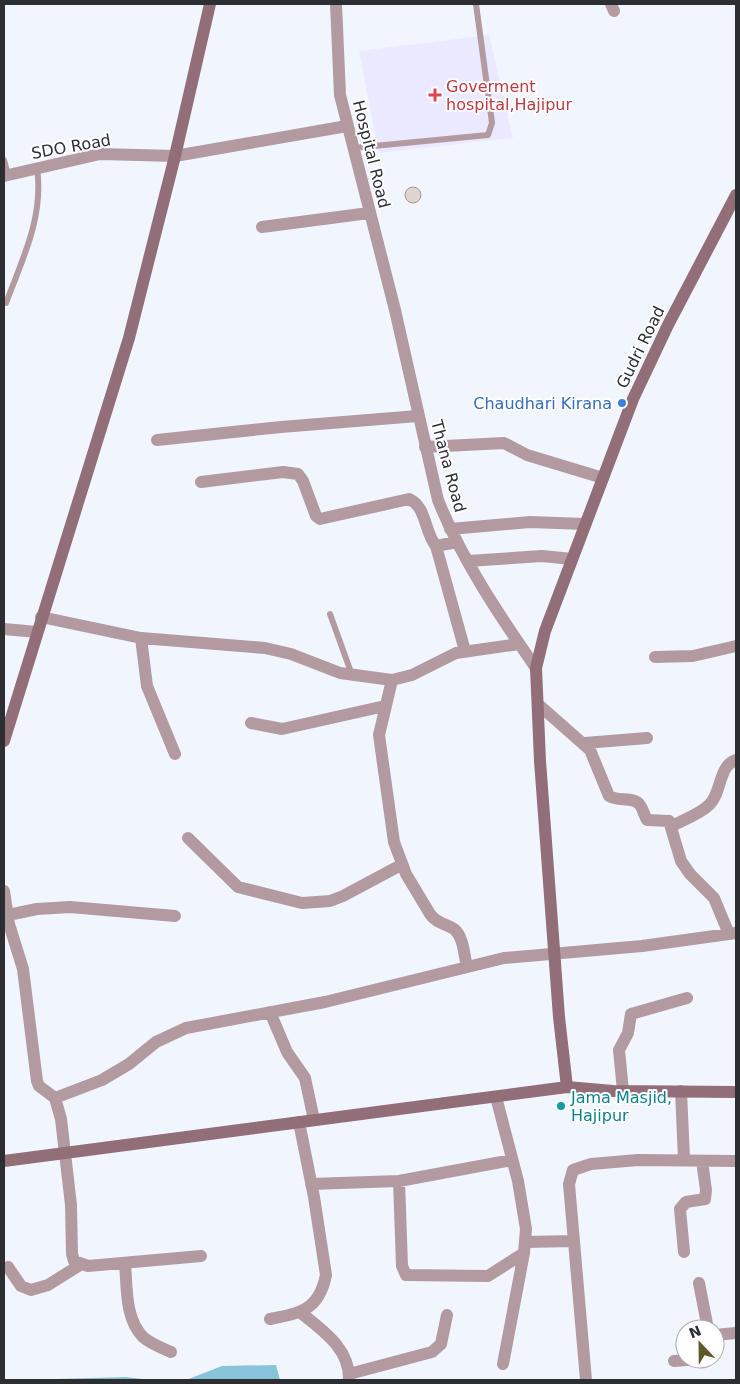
<svg xmlns="http://www.w3.org/2000/svg" width="740" height="1384" font-family="'DejaVu Sans',sans-serif">
  <style>
    .medical { fill: #ebe9ff }
    .water { fill: #87c4d9 }
    .building { fill: #e0d5ce; stroke: #a49a94 }
    .lines { fill: none; stroke-linecap: round; stroke-linejoin: round }
    .lane { stroke: #b39aa1; stroke-width: 6 }
    .street { stroke: #b39aa1; stroke-width: 12 }
    .secondary { stroke: #926e78; stroke-width: 12 }
    .health-dot { fill: #e0444e; stroke: #fff; stroke-width: 2 }
    .shop-dot { fill: #3f7fe0; stroke: #fff; stroke-width: 2 }
    .culture-dot { fill: #0f9aa8; stroke: #fff; stroke-width: 2 }
    .labels { text-anchor: middle; stroke-width: 4; stroke-linejoin: round; paint-order: stroke }
    .health-label { font-size: 16px; fill: #be3a42; stroke: #fff; text-anchor: start }
    .street-label { font-size: 16px; fill: #2c2e32; stroke: #fff }
    .shop-label { font-size: 16px; fill: #366cbe; stroke: #fff; text-anchor: end }
    .culture-label { font-size: 16px; fill: #0d838f; stroke: #fff; text-anchor: start }
  </style>
  <rect width="100%" height="100%" fill="#f1f6fe"/>
  <path class="medical" d="M489,35l24,103 -134,15 -20,-102z"/>
  <path class="water" d="M222,1366l54,-1 4,15h-94z
    M126,1377l25,3h-96l1,-1z"/>
  <path class="building" d="M405 195a8 8 0 1 1 16 0a8 8 0 1 1-16 0Z"/>
  <g class="lines">
    <path class="lane" d="M353,148l135,-13 4,-12 -16,-119
      M4,160l4,15
      M6,303c17,-45 38,-87 31,-135
      M330,614l22,61"/>
    <path class="street" d="M336,4l4,91 55,215 43,190c24,60 61,115 98,168
      M611,4l3,7
      M4,176l96,-22 75,2 172,-30
      M262,227l107,-14
      M157,440l124,-13 137,-11
      M425,447l79,-4 23,12 76,23
      M201,482l82,-10 15,2 5,7 13,35 4,3 89,-20c18,8 15,33 27,47l21,-4
      M450,529l80,-7 55,2
      M436,546l29,105
      M468,561l74,-5 30,3
      M41,617l100,21 124,10 26,6 49,19 52,7 20,-5 44,-22 63,-9
      M4,629l33,3
      M141,638l6,48 28,68
      M655,657l38,-1 43,-10
      M392,680l-13,55 15,107 12,32 24,40c7,10 15,9 24,15 10,8 10,27 13,38
      M539,705l51,45 19,46c9,6 25,0 31,9 3,4 4,10 7,15l22,1 12,40 9,13 24,24 15,36
      M251,723l31,6 103,-23
      M585,743l62,-5
      M672,826c11,-6 28,-12 37,-21 13,-12 9,-39 27,-45
      M188,838l50,49 64,16 28,-2 13,-5 58,-31
      M4,891l5,33 14,45 14,112 2,5 16,12 6,21 10,86 1,49 2,7 14,5 113,-10
      M8,915l29,-6 33,-2 105,9
      M270,1012l17,40 18,26 9,42
      M623,1091l-4,-41 9,-17 3,-19 56,-16
      M681,1091l3,68
      M496,1097l22,84 8,48 -2,24 -21,111
      M55,1098l47,-18 27,-16 27,-22 30,-14 139,-26 179,-44 138,-12 94,-13
      M399,1181l3,85 4,9 82,1 36,-23
      M311,1184l88,-3 113,-21
      M526,1242l47,-1
      M684,1252l-4,-43 6,-7 19,-3 1,-9 -4,-29
      M125,1263c2,24 0,56 18,74 8,7 19,11 28,15
      M8,1267l13,19 10,4 17,-5 32,-20
      M699,1283l9,46
      M300,1312c22,18 50,36 49,68
      M270,1319c31,-6 49,-9 56,-44l-12,-78 -15,-75
      M715,1335l21,-2
      M674,1361l26,-2
      M349,1374l83,-22 9,-8 6,-29
      M586,1380l-17,-196 4,-14 18,-6 47,-4 98,1"/>
    <path class="secondary" d="M4,741l125,-403 46,-182 35,-152
      M567,1087l-8,-70 -19,-256 -4,-93 9,-37 88,-232 35,-74 68,-130
      M4,1161l563,-74 46,4 123,1"/>
  </g>
  <path class="health-dot" d="M432.5 87.5h5v5h5v5h-5v5h-5v-5h-5v-5h5z"/>
  <circle class="shop-dot" cx="622" cy="403" r="5"/>
  <circle class="culture-dot" cx="561" cy="1106" r="5"/>
  <g class="labels">
    <g class="health-label">
      <text x="446" y="92">Goverment<tspan x="446" dy="18">hospital,Hajipur</tspan></text>
    </g>
    <g class="street-label">
      <text transform="translate(71 146) rotate(-10)" y="6">SDO Road</text>
      <text transform="translate(372 154) rotate(76)" y="6">Hospital Road</text>
      <text transform="translate(640 347) rotate(-64)" y="6">Gudri Road</text>
      <text transform="translate(449 466) rotate(75)" y="6">Thana Road</text>
    </g>
    <g class="shop-label">
      <text x="612" y="409">Chaudhari Kirana</text>
    </g>
    <g class="culture-label">
      <text x="571" y="1103">Jama Masjid,<tspan x="571" dy="18">Hajipur</tspan></text>
    </g>
  </g>
  <rect width="740" height="1384" fill="none" stroke="#2c2e32" stroke-width="10"/>
  <g transform="translate(700 1344) rotate(338)"><circle r="24" fill="#ffffff" stroke="#ababad"/>
  <path d="M0-4L9 19L0 12L-9 19Z" fill="#5e5925"/>
  <text y="-8" font-size="14" font-weight="bold" text-anchor="middle" fill="#2c2e32">N</text>
  </g>
</svg>
